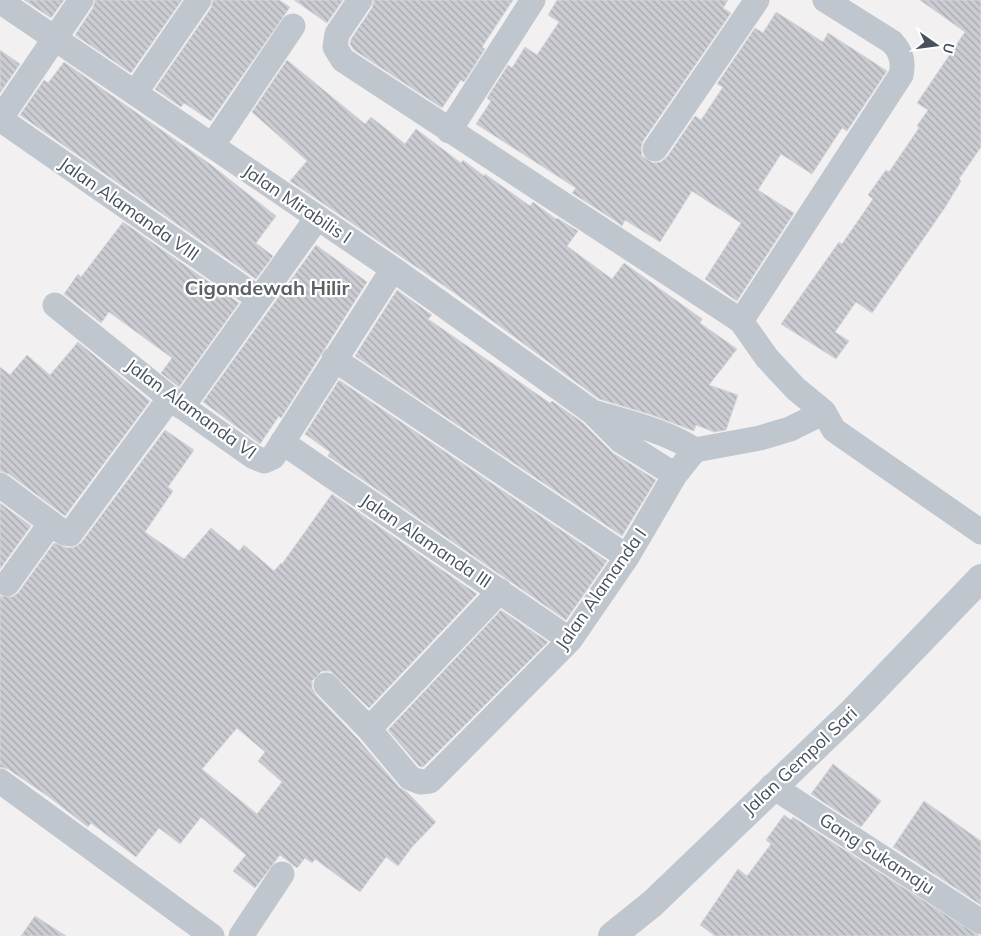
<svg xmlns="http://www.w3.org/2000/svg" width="981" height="936" font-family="Mulish,sans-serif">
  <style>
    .building { fill: url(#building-back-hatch); stroke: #d5d6db; fill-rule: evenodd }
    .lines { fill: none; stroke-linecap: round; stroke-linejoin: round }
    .minor { stroke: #bfc6ce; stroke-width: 25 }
    .tertiary { stroke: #bfc6ce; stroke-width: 28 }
    .labels { text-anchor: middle; stroke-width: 4.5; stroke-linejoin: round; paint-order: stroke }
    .street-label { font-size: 18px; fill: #49525c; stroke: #fff }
    .quarter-label { font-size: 20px; font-weight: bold; fill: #5d6064; stroke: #fff }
  </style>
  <defs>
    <pattern id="building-back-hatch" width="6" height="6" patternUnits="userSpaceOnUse" patternTransform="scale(1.25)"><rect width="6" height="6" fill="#caccd2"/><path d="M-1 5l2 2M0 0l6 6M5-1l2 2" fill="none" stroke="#a6a8ae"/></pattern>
  </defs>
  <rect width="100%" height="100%" fill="#f2f0f0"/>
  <path class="building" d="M24,0h40l-13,18z
    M95,0h87l-51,73 -56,-38 18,-27z
    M213,0h66l11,7 -79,114 -27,-18 -3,4 -26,-18 56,-81z
    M294,0h49l-16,23z
    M374,0h139l-31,47 3,2 -21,33 -3,-2 -19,28 -88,-58 -4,-6 1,-5 21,-31z
    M557,0h171l-5,8 8,5 -88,128 -2,7 1,8 11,7 8,-1 6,-5 28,-41 6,4 22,-33 -6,-3 38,-56 8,5 13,-21 47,30 5,-9 59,38 -40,60 -5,-3 -30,46 -31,-20 -23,36 36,23 -57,88 -32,-22 36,-56 -49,-32 -32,51 -35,-22 -3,6 -8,-6 -42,-27 4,-5 -100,-64 15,-23 -4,-3 21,-33 4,3 13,-21 12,8 22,-33 -11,-7z
    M920,0h61v147l-22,32 2,2 -17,28 -72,104 -16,-11 -21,30 14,9 -13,18 -55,-35 58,-82 3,2 31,-45 -5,-4 18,-25 3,2 30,-44 -2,-2 11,-16 -11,-7 48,-71z
    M0,50l20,14 -20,29z
    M287,60l78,64 6,-7 34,27 11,-15 45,34 2,-3 21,16 1,-2 45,32 3,-4 23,17 1,-1 21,13 -11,15 45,33 12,-16 78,56 -2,4 37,26 -28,36 29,10 -12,35 -12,2 -18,-7 -2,6 -42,-16 -53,-16 -146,-107 -163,-111 17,-20 -55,-49z
    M64,62l146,102 66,52 -20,27 17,13 -17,23 -236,-164 24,-35 4,3z
    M123,222l116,81 -60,84 -18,-14 11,-15 -63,-46 -8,11 -37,-29 14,-20 3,3z
    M316,245l51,37 -86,136 -2,-2 -19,28 -57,-42z
    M397,290l35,25 -4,4 122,84 2,-2 30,21 31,31 43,27 -34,56 -267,-180z
    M78,342l72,59 -85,115 -56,-42 -9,-3v-104l10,8 17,-20 23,20z
    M339,380l268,181 -41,59 -238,-164 2,-4 -25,-18z
    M165,430l29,20 -26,37 5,4 -28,41 39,27 27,-31 28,23 5,-6 30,26 7,-8 1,1 50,-70 145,100 -108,114 -39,-37h-8l-10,10v7l4,7 42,44 41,48 9,6 28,29 -24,25 -14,19 -12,-9 -26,35 -45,-33 -3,4 -7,-5 -8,10 -17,-13 -25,33 -22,-17 13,-16 -45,-38 -21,27 -21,-16 -23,29 -45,-34 -3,4 -39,-30 -41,-28 -8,-2v-171l12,1 6,-4 36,-50 14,5 7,-1 6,-4zM237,728l28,24 -7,9 24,21 -25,32 -55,-45z
    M0,503l31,23 -31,43z
    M501,610l47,32 -125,125 -4,-1 -31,-36z
    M833,764l48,37 -20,26 -50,-33z
    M924,801l57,40v64l-88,-58z
    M784,815l7,5 2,-3 186,119h-264l-15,-11 38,-56 9,7 24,-32 -5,-4z
    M35,916l31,20h-45z"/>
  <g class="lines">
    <path class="minor" d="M81,0l-81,119 259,180
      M360,0l-23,34 -2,13 8,13 398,261
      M825,0l67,42c9,10 12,19 9,33l-160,246 26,37 29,31 28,23 10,18 147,102
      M0,1l393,268 198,142 30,30 54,34
      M135,93l64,-93
      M449,131l84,-131
      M212,146l81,-120
      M655,149l102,-149
      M55,305l115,93 84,59 10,4 9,-4 120,-188
      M334,359l293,198
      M182,407l135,-189
      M596,413c34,10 69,18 99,37l65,-12 30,-9 34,-17
      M282,442l288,198
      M0,485l64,48 6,1 100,-136
      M7,584l44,-61
      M326,685l43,44 41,49 10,4 10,-1 140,-141 57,-83 48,-82 20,-25
      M369,729l131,-138
      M0,781l212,155
      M772,786l209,136
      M241,936l41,-62"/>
    <path class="tertiary" d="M612,936l41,-33 201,-193 127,-132"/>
  </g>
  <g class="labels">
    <g class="street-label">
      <text transform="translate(297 204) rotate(34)" y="6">Jalan Mirabilis I</text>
      <text transform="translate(129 209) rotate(35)" y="6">Jalan Alamanda VIII</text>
      <text transform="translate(191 409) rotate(36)" y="6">Jalan Alamanda VI</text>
      <text transform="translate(426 541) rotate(34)" y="6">Jalan Alamanda III</text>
      <text transform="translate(601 589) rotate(-55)" y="6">Jalan Alamanda I</text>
      <text transform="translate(800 761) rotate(-43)" y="6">Jalan Gempol Sari</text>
      <text transform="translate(877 854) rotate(33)" y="6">Gang Sukamaju</text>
    </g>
    <g class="quarter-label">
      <text x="267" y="295">Cigondewah Hilir</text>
    </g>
  </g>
  <g transform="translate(936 45) rotate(104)" stroke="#ffffff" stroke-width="4" paint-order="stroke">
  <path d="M0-4L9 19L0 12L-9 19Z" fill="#49525c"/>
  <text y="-8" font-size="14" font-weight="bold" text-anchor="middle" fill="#49525c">U</text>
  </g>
</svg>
